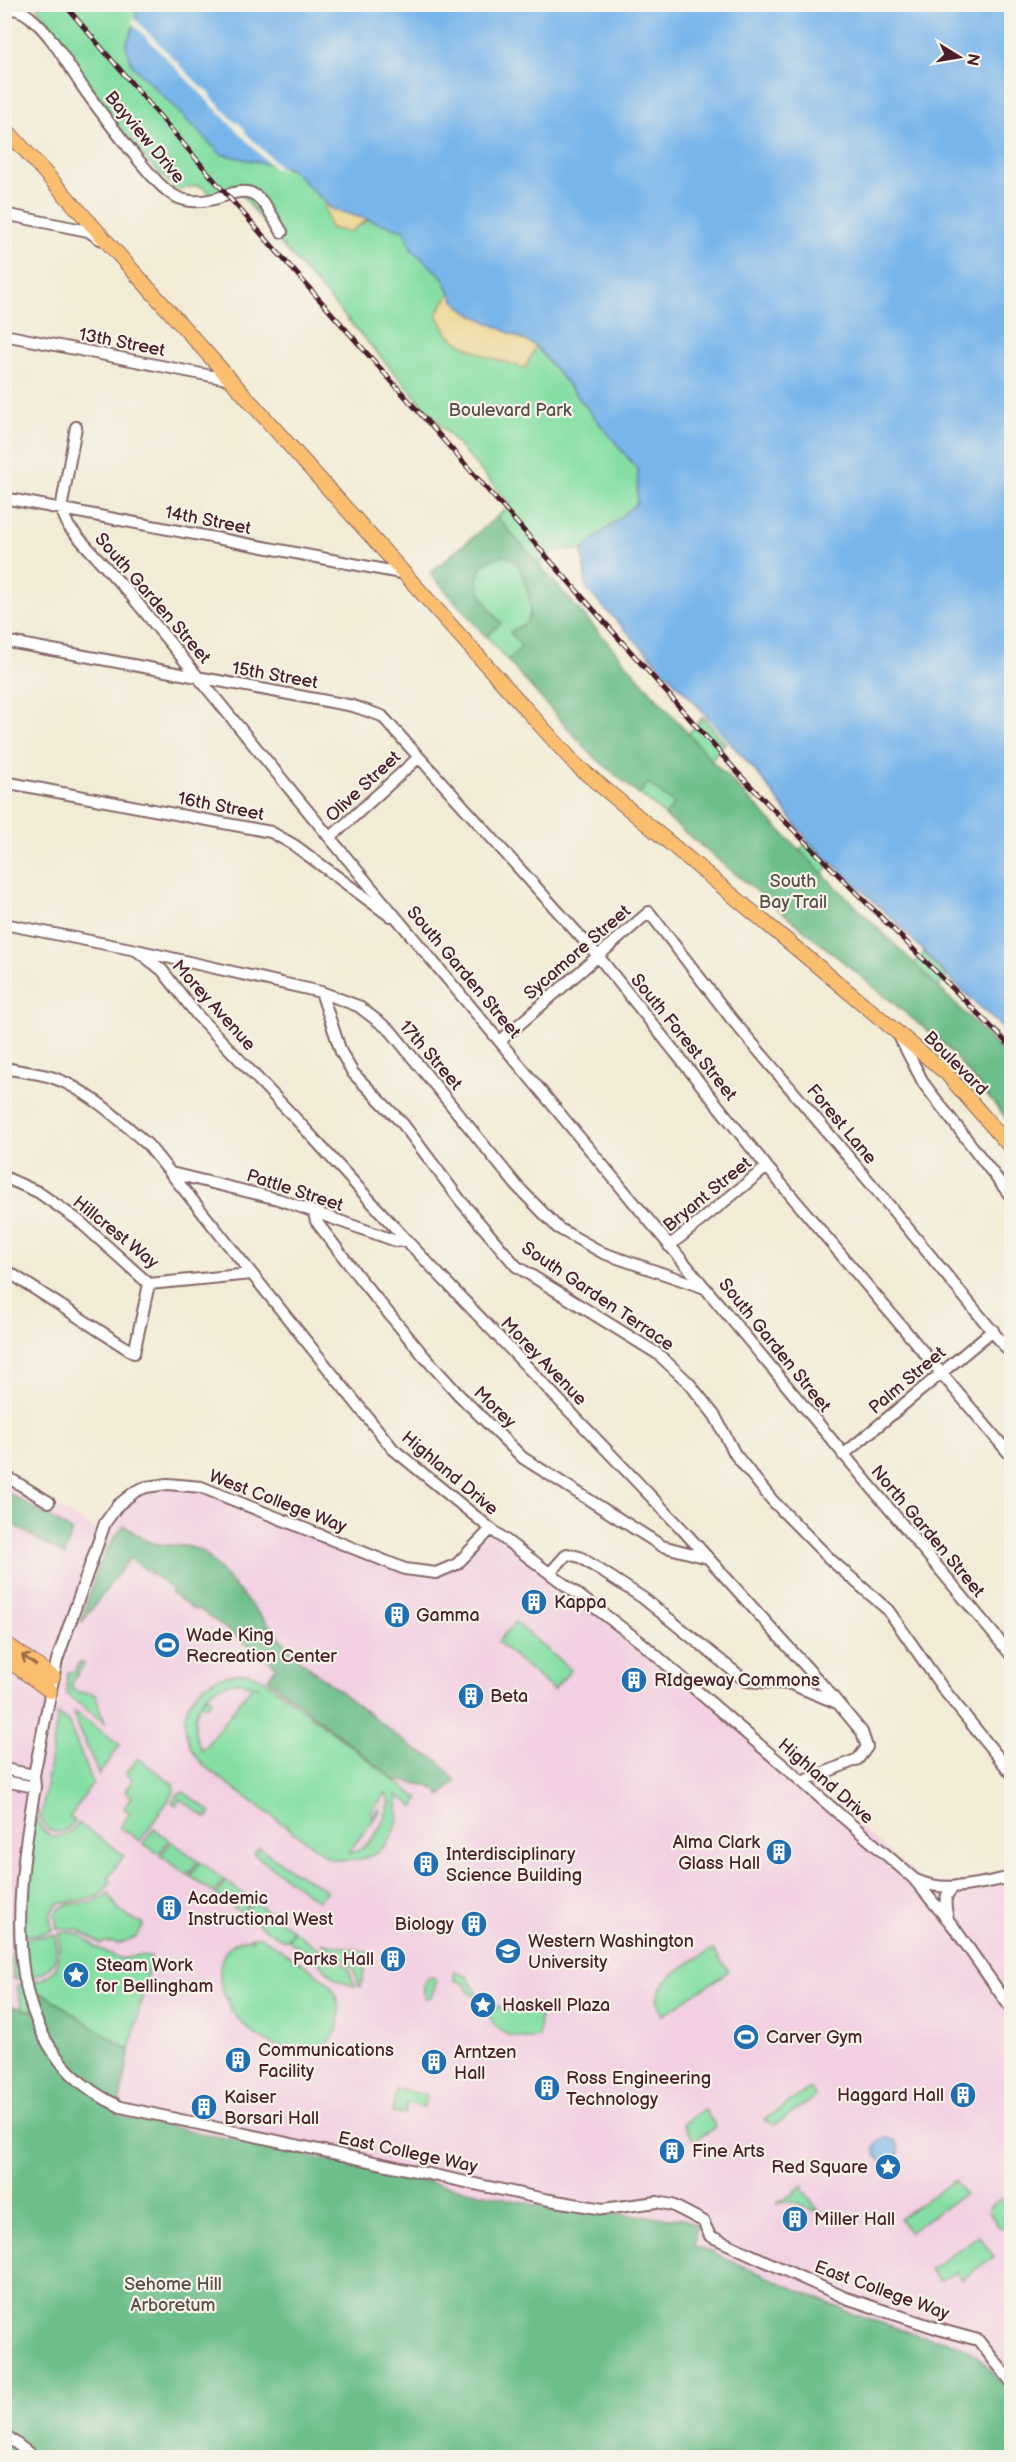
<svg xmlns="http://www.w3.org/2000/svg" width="1016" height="2462" font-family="'Balsamiq Sans',sans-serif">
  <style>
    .built { fill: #f2cfe2 }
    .green { fill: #85dfa5; stroke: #687f68; stroke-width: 1.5; fill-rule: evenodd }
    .forest { fill: #6cbe8a; stroke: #5b6e5a; stroke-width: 1.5 }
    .sand { fill: #eeda9e; stroke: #9c7c64; stroke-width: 1.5 }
    .water { fill: #78b5eb; stroke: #616a8b; stroke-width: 1.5 }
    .pier { fill: #f2ebd5 }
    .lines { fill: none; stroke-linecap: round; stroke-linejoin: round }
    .minor-casing { stroke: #856666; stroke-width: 14 }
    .major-casing { stroke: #856666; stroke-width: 16 }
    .minor { stroke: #fff; stroke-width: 10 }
    .major { stroke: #fbbd6e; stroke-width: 14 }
    .rail-casing { stroke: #4a1f2b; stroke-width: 5 }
    .rail { stroke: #f7f3e8; stroke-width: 3; stroke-dasharray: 9; stroke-linecap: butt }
    .oneway { stroke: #9a6649 }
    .labels { text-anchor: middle; stroke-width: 4.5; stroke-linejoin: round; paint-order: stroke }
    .street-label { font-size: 18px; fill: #4a1f2b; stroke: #f7f3e8 }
    .park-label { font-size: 18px; fill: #594f4a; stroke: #f7f3e8 }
    .poi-label { font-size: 18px; fill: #4a1f2b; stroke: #f7f3e8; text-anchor: start }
  </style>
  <rect width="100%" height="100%" fill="#f7f3e8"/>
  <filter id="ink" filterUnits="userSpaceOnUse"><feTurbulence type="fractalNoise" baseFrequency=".0167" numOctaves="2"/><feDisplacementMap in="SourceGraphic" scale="12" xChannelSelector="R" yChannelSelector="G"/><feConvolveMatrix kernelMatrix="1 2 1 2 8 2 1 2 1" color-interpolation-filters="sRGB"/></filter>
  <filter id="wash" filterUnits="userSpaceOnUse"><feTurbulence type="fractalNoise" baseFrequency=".008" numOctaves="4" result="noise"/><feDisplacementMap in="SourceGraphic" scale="24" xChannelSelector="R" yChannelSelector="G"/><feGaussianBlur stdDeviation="1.35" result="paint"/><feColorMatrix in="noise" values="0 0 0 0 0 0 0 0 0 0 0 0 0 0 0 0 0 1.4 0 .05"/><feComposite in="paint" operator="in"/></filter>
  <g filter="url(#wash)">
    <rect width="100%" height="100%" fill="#f2ebd5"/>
    <path class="built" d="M4,1475l96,58 27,-36 52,-13 223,82 33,7 22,-9 34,-35 151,114 286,242 83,-8v514l-36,-37 -18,-10 -35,-8 -66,-21 -162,-70 -11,-26 -128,-10 -438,-94 -112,-98z"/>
    <path class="green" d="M36,5h98l3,13 -11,27 95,109 71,15 40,40 72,21 8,20 30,26 8,17 86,53 102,124 -1,33 -55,47h-27l-28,27 149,171 27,-31 22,26 -26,31 90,88 19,-21 23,22 -18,24 91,89 20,-24 23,25 -19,23 83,124 -65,-78 -354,-291 -162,-182 81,-68 -236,-268 -40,-51 -24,10c-9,-15 -19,-10 -33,-6l-29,-27 -29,-34z
      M515,1622l56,48 -18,20 -55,-48z
      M80,1662l4,2 -10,15 -3,8c5,8 16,4 24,8l10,28 -39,-29 2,-22h6z
      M247,1673l16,6 156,120 -5,8 -17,-13c9,45 -23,76 -68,64l-125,-92c-39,-44 -15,-92 43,-93zM240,1682l19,6 -6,-3 -51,66c-9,-16 -10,-31 -2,-48l6,4 6,-8 -5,-3 -6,6c8,-14 23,-19 39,-20zM386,1793l4,9c-5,20 -19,49 -42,51l32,-42 -1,-2 -7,8 -1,-5z
      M75,1712l45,33 -21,30 -26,-62z
      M58,1714l10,8 25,61 -23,34 5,4c-7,10 -16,15 -28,8l-6,-11z
      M138,1758l35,26 1,8 -34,49 -20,-14 10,-14 -6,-5 8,-12 -7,-5 8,-12 -7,-5z
      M184,1792l27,20 -4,6 -27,-19 -4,6 -4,-3 7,-9z
      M37,1808c1,5 0,13 4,19 10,16 29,9 37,-4l46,32 -16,23 3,3 -12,16 -42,7 -7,11 2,15 -15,5 -20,1 -3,-3z
      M154,1828l15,12 -10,14 -16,-11z
      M171,1841l27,20 -10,14 -27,-19z
      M259,1847l35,25 31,17 1,2 -8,10 -64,-47z
      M200,1862l24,18 -10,13 -24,-17z
      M226,1881l25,19 -9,13 -26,-18z
      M109,1892c4,16 19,26 35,32l-8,13 -18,7 -14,-2 -3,2 -22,-14 -22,-2 -2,-13c10,-21 37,-2 54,-23z
      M253,1901l40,29 -7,10 -10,-4 -32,-22z
      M294,1931l25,18 -5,8 -26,-17z
      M70,1932l11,3 15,12 25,12 19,-4 11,2 -21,94 -86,-57 -13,17 -9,-3 -5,-22c6,-3 12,-3 19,-5 27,-7 24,-25 23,-47z
      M52,1935l3,1c5,21 -2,36 -23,41 -7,2 -13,3 -19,1l-1,-20 2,-17z
      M252,1937h9c21,14 51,31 68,47 5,5 8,15 9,21 9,48 -40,53 -72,36 -16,-7 -27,-20 -37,-34l4,-2 -4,1 -3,-6 4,-2 -4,1c-12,-26 -8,-57 25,-61l1,4z
      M320,1942l48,10 -7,35 -3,-1c0,-22 -22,-33 -38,-44z
      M323,1947l25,21 7,18c-22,-5 -25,-12 -40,-28z
      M713,1950l16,21 -66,44c-21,-31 25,-50 46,-64z
      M454,1971l13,5 10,17v4l-8,-4 -5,-10 -10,-3z
      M431,1976l6,4 -6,17 -7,1v-16z
      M497,2006l9,5 21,-3 13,6 -1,23c-19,3 -42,0 -50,-22l3,-6z
      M810,2088l6,8 -41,29 -11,-5z
      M397,2089l29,6 -2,12 -17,-4 -2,12 -13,-2z
      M704,2109l12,18 -22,14 -11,-17z
      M955,2180l9,14 -55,38 -9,-14z
      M803,2185l-1,3 18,25 -27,-12 -17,3 19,-11 -1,-2z
      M1001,2199l8,12 -4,17 -6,-1 -10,-15 1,-5z
      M979,2236l15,21 -32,22 -6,-8 -16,11 -10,-13z"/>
    <path class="forest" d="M497,517l217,246 113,115 158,155 26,29v62l-65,-78 -281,-230 9,-12 -26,-21 -9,12 -47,-40 -85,-95 15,-13 -12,-15c5,-4 12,-5 16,-10 11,-13 -3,-47 -9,-60l-14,-7c-7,3 -17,5 -21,12 -13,18 8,43 19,56l-15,14 -56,-64z
      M5,1491l67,40 -7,24 -60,-35z
      M124,1526c10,5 17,15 29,17 18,4 34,0 51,9l96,108 114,89 24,11 18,21 -15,15 -5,-6 -11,-5 -30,-5 -127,-101 8,-13 -77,-57 -4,1 -24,-17 1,-4 -42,-31 -49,65c10,-34 18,-71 43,-97z
      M40,1994h4l86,57 -13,64 438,94 128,10 14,7 -3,19 162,70 66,21 35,8 18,10 36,37v66h-1006l-1,-457 4,5 23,6z"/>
    <path class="sand" d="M321,189l53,27 -25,16 -19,-4z
      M461,274l75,72 -11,22 -40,-12 -27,-14 -11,-9 -10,-19z"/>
    <path class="water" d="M134,4l877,1v1031l-61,-57 -55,-58 -87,-80 -45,-61 -66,-75 -110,-115 -5,-40 55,-47 1,-33 -102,-124 -69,-34 -13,-12 -12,-24 -30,-26 -8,-20 -72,-21 -41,-40 -70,-15 -89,-89 -6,-20 11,-27z
      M875 2150a12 12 0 1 1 24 0a12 12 0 1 1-24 0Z"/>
    <path class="pier" d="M134,18l68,70 1,-1 9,8 -1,2 25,26 2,-1 8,9 -1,1 38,38 -10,-2 -141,-145z"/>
  </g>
  <g filter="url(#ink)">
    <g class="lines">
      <defs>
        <path id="minor" d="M4,8c10,0 19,3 26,9 22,18 36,45 52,69 18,26 38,51 58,76 27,32 41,49 84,34 8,-3 19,-6 27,-3 14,6 23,27 31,39
          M4,214l84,17 12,8
          M4,335l228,45
          M76,427l-15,82 8,18 61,67 200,244 682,818
          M4,498l402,76
          M4,641l349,65 29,10 216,240 169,211 245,290
          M4,782l267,50 23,13 96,71
          M330,838l88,-80
          M4,924l132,26 185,42 37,14 33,25 126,155 41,42 45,25 102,35
          M136,950l26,20 35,45 99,104 111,122 275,288 145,161 35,42 5,15 -9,12 -56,23
          M321,992l20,60 12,21 50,51 57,76 56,66 142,88 31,29 26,33 20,38 37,46 59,60 57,50 56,80 68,84
          M899,1036l25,48 88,114
          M500,1041l149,-129 81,105 148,175 134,163
          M4,1068c16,3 32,5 47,9 35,11 70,44 97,68l245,304 98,80 151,114 271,235 40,48 59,84
          M171,1173l107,26 118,42h11
          M4,1177l34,15 40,28 71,64 102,-10
          M314,1213l2,8 45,59 62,75 36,40 64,63 139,88 46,12
          M669,1246l98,-79
          M4,1269l130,84 15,-69
          M843,1455l150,-125
          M4,1475l45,27
          M491,1529l-34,35 -21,9 -31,-4 -204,-82 -33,-3 -22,3 -10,4 -18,14 -13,18 -48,137 -23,115 1,12c-23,128 -35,266 86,320l423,92 59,10 54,-7 15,3 31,16 7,15 136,62 99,33 33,9 34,43
          M550,1573l17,-19 13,3 63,41 103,83 45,3 46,19
          M4,1769l30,6
          M4,1781l31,6
          M916,1880c29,14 65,3 96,-3
          M948,1919c-3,-13 -6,-25 8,-33
          M4,2434l31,24"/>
        <path id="major" d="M4,127l572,638 370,308 66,76
          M4,1642l49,35
          M4,1657l46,34"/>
      </defs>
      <use href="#minor" class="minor-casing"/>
      <use href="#major" class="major-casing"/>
      <use href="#minor" class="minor"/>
      <use href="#major" class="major"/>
      <defs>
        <path id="rail" d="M64,4l163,191 510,577c90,94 184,183 275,276"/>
      </defs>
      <use href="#rail" class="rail-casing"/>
      <use href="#rail" class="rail"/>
    </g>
    <defs><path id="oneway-shaft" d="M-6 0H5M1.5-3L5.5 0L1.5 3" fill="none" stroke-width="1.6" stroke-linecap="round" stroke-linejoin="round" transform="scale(1.5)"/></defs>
    <use class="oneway" href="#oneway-shaft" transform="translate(29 1660) rotate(-145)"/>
  </g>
  <defs>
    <symbol id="building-disc" viewBox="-11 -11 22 22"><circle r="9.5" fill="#1f6fb2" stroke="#f7f3e8"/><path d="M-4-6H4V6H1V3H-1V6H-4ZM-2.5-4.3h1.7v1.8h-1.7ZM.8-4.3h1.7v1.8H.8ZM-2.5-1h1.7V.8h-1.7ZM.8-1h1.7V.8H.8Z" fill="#fff"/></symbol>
    <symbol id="stadium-disc" viewBox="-11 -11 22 22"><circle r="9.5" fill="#1f6fb2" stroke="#f7f3e8"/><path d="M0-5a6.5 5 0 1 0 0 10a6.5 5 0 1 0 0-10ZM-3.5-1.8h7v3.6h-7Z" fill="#fff"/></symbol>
    <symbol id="university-disc" viewBox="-11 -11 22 22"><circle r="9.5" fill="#1f6fb2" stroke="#f7f3e8"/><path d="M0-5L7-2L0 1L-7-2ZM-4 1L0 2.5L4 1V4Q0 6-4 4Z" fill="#fff"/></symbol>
    <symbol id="sight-disc" viewBox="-11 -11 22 22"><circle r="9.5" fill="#1f6fb2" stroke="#f7f3e8"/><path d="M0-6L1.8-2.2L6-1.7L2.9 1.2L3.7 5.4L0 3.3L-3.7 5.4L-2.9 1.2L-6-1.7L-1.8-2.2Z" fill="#fff"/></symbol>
  </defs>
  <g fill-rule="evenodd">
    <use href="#building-disc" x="519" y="1587" width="30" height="30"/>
    <use href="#building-disc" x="382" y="1600" width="30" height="30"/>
    <use href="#stadium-disc" x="152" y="1630" width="30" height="30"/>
    <use href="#building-disc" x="619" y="1665" width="30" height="30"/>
    <use href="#building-disc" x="456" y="1681" width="30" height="30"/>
    <use href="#building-disc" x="764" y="1837" width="30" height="30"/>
    <use href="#building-disc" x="411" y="1849" width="30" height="30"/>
    <use href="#building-disc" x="154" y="1893" width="30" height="30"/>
    <use href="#building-disc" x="459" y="1909" width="30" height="30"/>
    <use href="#university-disc" x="493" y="1936" width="30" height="30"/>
    <use href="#building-disc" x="378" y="1944" width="30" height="30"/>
    <use href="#sight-disc" x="61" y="1960" width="30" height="30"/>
    <use href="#sight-disc" x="468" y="1990" width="30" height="30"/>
    <use href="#stadium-disc" x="731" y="2022" width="30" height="30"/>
    <use href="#building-disc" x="223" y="2045" width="30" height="30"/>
    <use href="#building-disc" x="419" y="2047" width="30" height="30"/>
    <use href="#building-disc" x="532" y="2073" width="30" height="30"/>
    <use href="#building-disc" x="948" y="2080" width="30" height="30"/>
    <use href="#building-disc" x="189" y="2092" width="30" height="30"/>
    <use href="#building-disc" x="657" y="2136" width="30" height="30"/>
    <use href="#sight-disc" x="873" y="2152" width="30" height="30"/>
    <use href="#building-disc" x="780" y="2204" width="30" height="30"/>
  </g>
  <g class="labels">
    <g class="street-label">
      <text transform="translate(145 137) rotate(50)" y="6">Bayview Drive</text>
      <text transform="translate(122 342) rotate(11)" y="6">13th Street</text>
      <text transform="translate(208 520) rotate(11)" y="6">14th Street</text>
      <text transform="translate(153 598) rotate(49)" y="6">South Garden Street</text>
      <text transform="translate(275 675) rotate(10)" y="6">15th Street</text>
      <text transform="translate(363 786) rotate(-43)" y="6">Olive Street</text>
      <text transform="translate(221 806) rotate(11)" y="6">16th Street</text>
      <text transform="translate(577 952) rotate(-41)" y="6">Sycamore Street</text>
      <text transform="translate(464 972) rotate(50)" y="6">South Garden Street</text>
      <text transform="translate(214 1005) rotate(48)" y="6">Morey Avenue</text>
      <text transform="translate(684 1037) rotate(51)" y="6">South Forest Street</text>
      <text transform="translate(431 1055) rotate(49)" y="6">17th Street</text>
      <text transform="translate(956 1063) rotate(45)" y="6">Boulevard</text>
      <text transform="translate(842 1124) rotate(50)" y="6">Forest Lane</text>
      <text transform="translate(295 1190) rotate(18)" y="6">Pattle Street</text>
      <text transform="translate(707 1194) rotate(-39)" y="6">Bryant Street</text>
      <text transform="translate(116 1232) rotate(39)" y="6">Hillcrest Way</text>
      <text transform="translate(598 1296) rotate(34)" y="6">South Garden Terrace</text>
      <text transform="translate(775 1345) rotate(51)" y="6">South Garden Street</text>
      <text transform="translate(544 1361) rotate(46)" y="6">Morey Avenue</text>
      <text transform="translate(907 1380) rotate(-40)" y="6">Palm Street</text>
      <text transform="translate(495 1407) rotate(44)" y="6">Morey</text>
      <text transform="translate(450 1473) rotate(40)" y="6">Highland Drive</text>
      <text transform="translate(278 1501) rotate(21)" y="6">West College Way</text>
      <text transform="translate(928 1531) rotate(50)" y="6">North Garden Street</text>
      <text transform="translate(826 1781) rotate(41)" y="6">Highland Drive</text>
      <text transform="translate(408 2152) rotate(12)" y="6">East College Way</text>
      <text transform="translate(882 2290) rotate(20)" y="6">East College Way</text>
    </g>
    <g class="park-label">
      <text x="510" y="416">Boulevard Park</text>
      <text x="793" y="887">South<tspan x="793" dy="21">Bay Trail</tspan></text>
      <text x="173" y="2290">Sehome Hill<tspan x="173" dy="21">Arboretum</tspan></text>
    </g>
    <g class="poi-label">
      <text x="554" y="1608">Kappa</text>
      <text x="416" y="1621">Gamma</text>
      <text x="186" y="1641">Wade King<tspan x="186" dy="21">Recreation Center</tspan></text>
      <text x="654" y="1686">RIdgeway Commons</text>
      <text x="490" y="1702">Beta</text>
      <text x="760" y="1848" text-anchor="end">Alma Clark<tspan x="760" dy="21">Glass Hall</tspan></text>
      <text x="446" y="1860">Interdisciplinary<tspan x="446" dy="21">Science Building</tspan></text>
      <text x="188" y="1904">Academic<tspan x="188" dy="21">Instructional West</tspan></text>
      <text x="454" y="1930" text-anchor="end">Biology</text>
      <text x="528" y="1947">Western Washington<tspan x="528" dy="21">University</tspan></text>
      <text x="374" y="1965" text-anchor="end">Parks Hall</text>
      <text x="96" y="1971">Steam Work<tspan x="96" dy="21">for Bellingham</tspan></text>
      <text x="502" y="2011">Haskell Plaza</text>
      <text x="766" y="2043">Carver Gym</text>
      <text x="258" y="2056">Communications<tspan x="258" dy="21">Facility</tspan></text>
      <text x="454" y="2058">Arntzen<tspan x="454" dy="21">Hall</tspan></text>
      <text x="566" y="2084">Ross Engineering<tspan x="566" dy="21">Technology</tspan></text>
      <text x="944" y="2101" text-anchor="end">Haggard Hall</text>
      <text x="224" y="2103">Kaiser<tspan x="224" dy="21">Borsari Hall</tspan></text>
      <text x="692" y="2157">Fine Arts</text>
      <text x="868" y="2173" text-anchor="end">Red Square</text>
      <text x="814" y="2225">Miller Hall</text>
    </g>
  </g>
  <rect width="1016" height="2462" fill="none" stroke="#f7f3e8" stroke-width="24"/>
  <g transform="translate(959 57) rotate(101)" stroke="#f7f3e8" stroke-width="4.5" paint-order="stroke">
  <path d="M0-4.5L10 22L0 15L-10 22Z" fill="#4a1f2b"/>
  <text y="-9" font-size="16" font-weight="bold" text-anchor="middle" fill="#4a1f2b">N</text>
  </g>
</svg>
